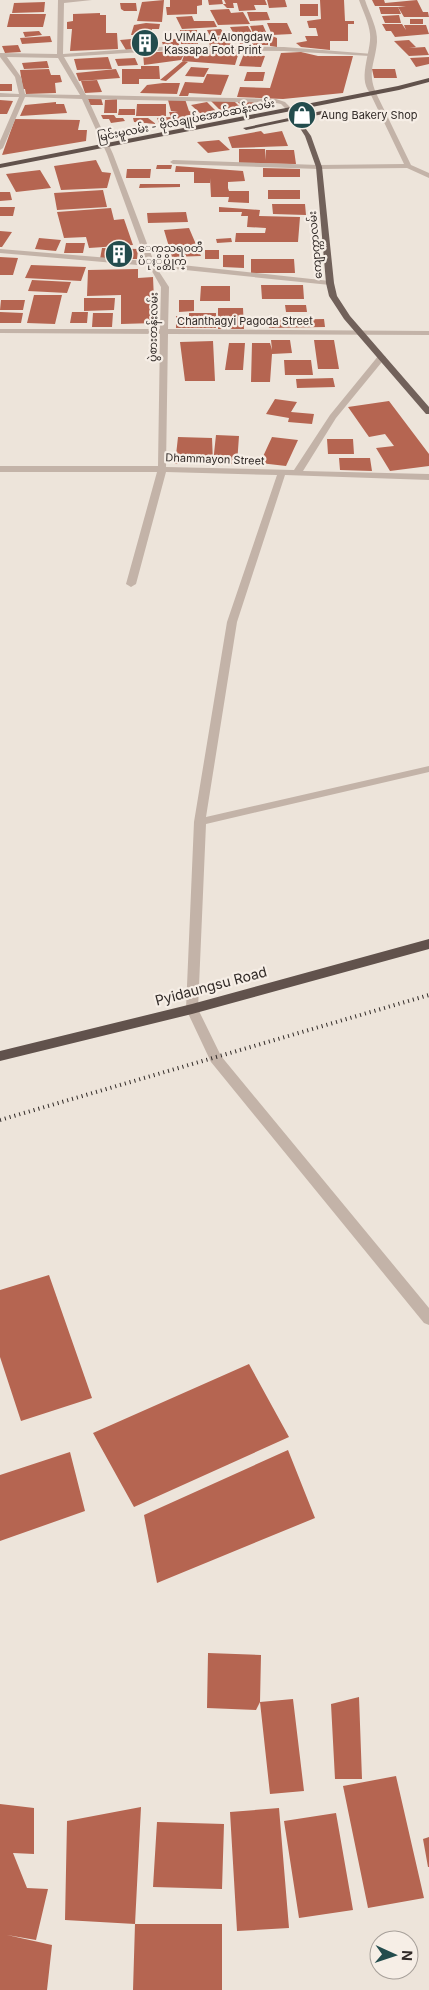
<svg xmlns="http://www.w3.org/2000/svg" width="429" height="1990" font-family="Inter,'Noto Sans Myanmar',sans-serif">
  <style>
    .building { fill: #b56551 }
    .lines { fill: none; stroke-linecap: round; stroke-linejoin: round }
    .minor { fill: #c3b3a8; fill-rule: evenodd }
    .tertiary { fill: #c3b3a8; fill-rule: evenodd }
    .primary { fill: #71615a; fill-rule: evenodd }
    .trunk { fill: #61524c; fill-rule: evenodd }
    .rail { stroke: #312a27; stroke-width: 4; stroke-dasharray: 1 4; stroke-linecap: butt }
    .labels { text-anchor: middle; stroke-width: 4.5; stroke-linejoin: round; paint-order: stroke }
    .far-poi-label { font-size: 11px; fill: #312a27; stroke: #f6eee6; text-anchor: start }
    .far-street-label { font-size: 11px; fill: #312a27; stroke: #f6eee6 }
    .street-label { font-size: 14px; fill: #312a27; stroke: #f6eee6 }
  </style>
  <rect width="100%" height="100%" fill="#ede4da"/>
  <path class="building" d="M164,0l-2,22 -25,-1 5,-19z
    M170,0h32v5l-5,1v8l-30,1 -1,-8h4z
    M208,0h14l1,4 -14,1z
    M224,0h41l2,5h-13l2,5 -17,1 -2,-8h-4l1,5h-7l-4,-4h3z
    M267,0h18l2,7 -18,1z
    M320,0h24l1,21h9v3h-6v17h-18v9l-29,-3 -5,-4 11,-2 -2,-5h13l-2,-8h-7l-2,-7 14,-2z
    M372,0h12l1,3 32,-3 6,12h5l1,5h-25l-6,-10 8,-1h-31z
    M45,2l-1,10 -32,1 2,-10z
    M120,3h16l1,8h-13l-3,-2z
    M300,4h18v12h-18z
    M379,7h19l3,7h-20z
    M229,9l2,4 12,-1 7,12 -32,1 -8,-15z
    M247,12h20l3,8 -20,1z
    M100,13v2h6v18h11l1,16 -48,2 2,-22h-5v-7l6,-1v-7z
    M10,14h36l-3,13h-36z
    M399,15l2,8h-16l-3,-7z
    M192,16l2,5h20l3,6 -35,2 -6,-12z
    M410,19h13v5h-13z
    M146,23l14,1 -1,5h-7l-2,6h-19l3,-10z
    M267,23h20l5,11 -20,1z
    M382,24h20l4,6 -2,-5h22l3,9 -34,3 -4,-6h-5z
    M263,25l3,7 -13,1 -3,-7z
    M248,26l4,7 -18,1 -4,-7z
    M221,29l4,6 -15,1 -3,-6z
    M180,30h17l1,14h-17z
    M39,31l3,4 -17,2 -2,-5z
    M250,33l3,4 -18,1 -2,-3z
    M255,34h12l10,4v9l-7,-1v-7l-3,-2h-3l4,2v6h-15z
    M50,36l2,6 -30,2 -2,-6z
    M149,37l8,11 -16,2 -7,-12z
    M229,37l2,9h-21l-2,-8z
    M252,38l1,6h-13l-2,-5z
    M131,39l7,10 -12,1 -6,-10z
    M172,39h5l3,8 -16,1 -2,-6h11z
    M409,40l7,7 -7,1 16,-1 4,8 -20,1 -15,-15z
    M18,45l3,7 -16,1 -3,-7z
    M186,50l53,2 -4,13 -53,-4z
    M173,51l1,4 10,-1 -3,6 -37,5 -1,-12z
    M245,51h12l-2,4 10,1 -4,11 -22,-1z
    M301,52l17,4h35l-10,37 -60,6 -46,-2 3,-10 30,1 11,-35z
    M108,57l4,12 -35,1 -3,-11z
    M429,57v7l-13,3 -6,-9z
    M135,58l3,7 -20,1 -3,-7z
    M47,61l2,7 -25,1 -2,-6z
    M183,61l5,1 -22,19 -6,-1z
    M141,66h18l1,13h-21v5h-17v-15h19z
    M191,67l15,1h3l-5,9 -19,-1z
    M49,69l2,6h9l2,7 -7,1 1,10 -30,1 -1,-5h-2l-3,-19z
    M116,69l4,9 -41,3 -3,-8z
    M372,69h23l2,9h-23z
    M247,72h18l-2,9h-19z
    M207,74l22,1 -8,20 -32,-2 -1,3h-9l6,-14 18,1z
    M97,80l5,12 -17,1 -4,-12z
    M163,83h17l-3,11 -37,-1 7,-8z
    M0,84h12v7h-12z
    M101,98l2,7h-13l-2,-6z
    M117,99v14h-13l1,-13z
    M185,99l4,12 9,4 -39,8 -2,-5 14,-1 -2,-5h9l-7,-1 -3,-11z
    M0,100l13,1 -6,13h-7z
    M211,101h23l9,9 -20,3z
    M237,101l18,1 6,7 -16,1z
    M56,102v2h8l3,9 -47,3 5,-11z
    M207,102l11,11 -16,2 -11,-10z
    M137,104h29v12h-30z
    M119,109h16v6h-17z
    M101,115h13l2,3h7l2,3 -14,2 -2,-4h-6z
    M133,118h15l8,6 -22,-2z
    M15,119l65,1 -2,10h9l-1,11 -84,14z
    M261,131l3,3 18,-3 6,15 -56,2 -4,-11z
    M219,140l11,10 -22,3 -11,-11z
    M239,149h26l1,11v-10h28l2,14 -57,-1z
    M96,160l6,12 9,1 -4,15 -46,2 -7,-24z
    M157,165h15l-1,4h-15z
    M176,166l67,5 2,10 -17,1v6l1,3h20v12l-21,-1 1,-5h-18l-1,-19v5h-16v-11h-19z
    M263,168l37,1v8h-37z
    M127,169h24l-1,9h-24z
    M40,170l11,18 -35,4 -10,-18z
    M140,184h40v3l-41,1z
    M103,190l4,17 -50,3 -3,-17z
    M268,190h32v9h-32z
    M0,192h10l2,8 -12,1z
    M272,204h33l1,11 -33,-1z
    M0,207h15l-2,9h-13z
    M219,207l41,3 -1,6 41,1 -2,25h-63l1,-9h37h-8l1,-5 -19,-1 1,-11h-7l1,-4h-23z
    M111,208l3,12 10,-1 9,26 -44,3 -3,-11 -22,1 -7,-26z
    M186,212l2,10 -40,1 -1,-10z
    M189,228l12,28 -29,1 -8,-27z
    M0,231l12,1 -10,15h-2z
    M39,238l22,2 -5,11 -21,-2z
    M231,238l1,4 -15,1 -1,-4z
    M66,243h19l-2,10h-19z
    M102,248l36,1 -1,10h-37z
    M205,250h14v9h-14z
    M223,255h21v13l-21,-1z
    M0,257l18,1 -5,17h-13z
    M251,259h43l1,14h-44z
    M31,265l55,2 -5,14 -56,-3z
    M138,269v9l15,-1 2,46 -34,1v-29l-34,1 1,-26z
    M32,280l39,2 -4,11 -39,-2z
    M261,285h42l1,14h-42z
    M201,286h29v15h-30z
    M34,295h28l-7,29 -28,-1z
    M84,298h31l-1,12 -30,1z
    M1,300h24l-2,10h-23z
    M179,300h15v11l-15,1z
    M285,305h21l1,7h-21z
    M218,308h25l1,21h-26z
    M0,312l23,1 -2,10h-21z
    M72,312h16l-1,11h-17z
    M93,313h20l-1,14h-20z
    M189,313h27v15h-40v-12h13z
    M324,319l1,8 -56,1 -1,-8z
    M271,340h19l2,13 -20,1 -2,28h-19l1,-39h18l2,7z
    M314,340h20l5,29h-21z
    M213,341l2,40h-30l-5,-39z
    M229,343h16l-2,27h-18z
    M284,360h27l2,15h-28z
    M333,378l2,9 -38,1 -1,-9z
    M275,399l22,3 -6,10 23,2 -2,10 -24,-2 1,-4 -23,-4z
    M389,401l40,53v12l-39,5 -14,-23 18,-2 -9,-12 -16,3 -21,-30z
    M216,435l23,1 -2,28h-62l3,-27 34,1 1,25z
    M272,437l26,3 -12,26 -26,-3z
    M327,439h26l1,15h-26z
    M339,458h31l2,13 -32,-1z
    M49,1275l43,123 -71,23 -21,-64v-67z
    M249,1364l40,73 -155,70 -41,-74z
    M288,1450l27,68 -158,65 -13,-68z
    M70,1452l15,59 -85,30v-66z
    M208,1653l53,2 -1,47 33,-3 11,92 -34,3 -10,-92 -4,8 -49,-2z
    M359,1697l3,82h-27l-4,-75z
    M396,1776l28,122 -56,10 -25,-122z
    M0,1804l34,4v46l-21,-1 14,35 21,1 -12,51 -29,-5 45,10 -5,45h-47z
    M141,1807l-6,117h87v66h-89l2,-66 -70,-4 2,-99z
    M279,1808l10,120 -52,3 -7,-119z
    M336,1813l17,97 -54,8 -15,-97z
    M157,1822l67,2 -2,65 -69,-2z
    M429,1837v30h-1l-5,-28z"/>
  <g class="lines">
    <path class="minor" d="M58,0h34l-28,3 -1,51 110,-8 111,1 89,7 -3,2 -86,-5 -111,-1 -109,7 22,38 190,4 9,3 7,7 -5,1 -6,-6 -5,-1 -188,-4 25,55 41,108 176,19 4,2 -4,2 -174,-18 13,20 -1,42 261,2v4l-261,-1 -2,133 128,3 36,-55 49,-60h3l4,2 -50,61 -33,53 126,3v6l-144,-5 -48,147 -31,195 223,-51v6l-223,52 -8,185 23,47 208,252v17l-5,-2 -213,-261 -25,-53 8,-187 33,-200 50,-147 -111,-3 -30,112 -5,3 -5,-3 31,-112h-157v-6h158l2,-132 -160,-1v-4h160l1,-42 -12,-21 -149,-13v-4l146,12 -39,-107 -25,-55 -57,-2 -22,51 -3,2v-9l19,-44h-19v-4l19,1 -4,-17 -15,-20v-4l57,1zM7,57l51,1 22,37 -55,-1 -4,-17z
      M373,91l3,2 35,72 18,8v5l-22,-10 -88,1 -146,-5 -3,-2 3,-2 146,5 85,-1 -34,-71z"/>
    <path class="tertiary" d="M359,0h6c4,13 13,28 12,42 -2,22 -10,29 -1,51l-3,2c-18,-12 -1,-44 -3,-61 -1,-11 -7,-23 -11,-34z"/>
    <path class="primary" d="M287,108h4l20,28 11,31 12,116 3,13 13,20 79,91v7h-3l-82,-95 -15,-23 -3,-13 -10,-116 -11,-31z"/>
    <path class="trunk" d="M429,78v4l-30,8 -399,78v-4l398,-78z
      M326,110l2,3 -82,17 -3,-2z
      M429,939v10l-237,65 -192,47v-10l192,-47z"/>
    <path class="rail" d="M0,1120l429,-125"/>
  </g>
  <defs>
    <symbol id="building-disc" viewBox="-11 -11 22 22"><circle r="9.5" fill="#234c4d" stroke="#f6eee6"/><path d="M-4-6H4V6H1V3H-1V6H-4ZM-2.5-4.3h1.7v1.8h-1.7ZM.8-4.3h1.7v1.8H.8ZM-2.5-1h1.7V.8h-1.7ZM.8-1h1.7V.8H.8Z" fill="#fff"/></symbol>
    <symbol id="shop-disc" viewBox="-11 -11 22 22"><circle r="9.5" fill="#234c4d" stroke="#f6eee6"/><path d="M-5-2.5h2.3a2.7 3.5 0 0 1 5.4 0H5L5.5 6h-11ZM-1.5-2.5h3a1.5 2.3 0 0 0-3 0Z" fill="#fff"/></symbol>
  </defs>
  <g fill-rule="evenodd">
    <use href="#building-disc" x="129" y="27" width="32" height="32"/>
    <use href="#shop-disc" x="286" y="99" width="32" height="32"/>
    <use href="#building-disc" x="103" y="238" width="32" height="32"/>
  </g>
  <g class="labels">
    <g class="far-poi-label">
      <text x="164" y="41">U VIMALA Alongdaw<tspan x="164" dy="13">Kassapa Foot Print</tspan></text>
      <text x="321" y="119">Aung Bakery Shop</text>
      <text x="138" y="252">ေကသရ၀တီ<tspan x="138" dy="13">ပံုႏွိပ္တိုက္</tspan></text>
    </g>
    <g class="far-street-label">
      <text transform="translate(186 120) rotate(-11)" y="4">မြင်းမူလမ်း - ဗိုလ်ချုပ်အောင်ဆန်းလမ်း</text>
      <text transform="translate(315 245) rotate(-95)" y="4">ကျောက္ကာလမ်း</text>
      <text x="245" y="325">Chanthagyi Pagoda Street</text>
      <text transform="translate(153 327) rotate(-89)" y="4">ပွဲစားတန်းလမ်း</text>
      <text transform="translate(215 459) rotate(2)" y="4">Dhammayon Street</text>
    </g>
    <g class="street-label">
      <text transform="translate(211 986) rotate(-15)" y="5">Pyidaungsu Road</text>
    </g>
  </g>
  <g transform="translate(394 1955) rotate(93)"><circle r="24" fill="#f6eee6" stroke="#a7a09a"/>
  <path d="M0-4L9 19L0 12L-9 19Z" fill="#234c4d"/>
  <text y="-8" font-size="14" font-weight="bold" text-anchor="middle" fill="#312a27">N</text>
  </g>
</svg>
